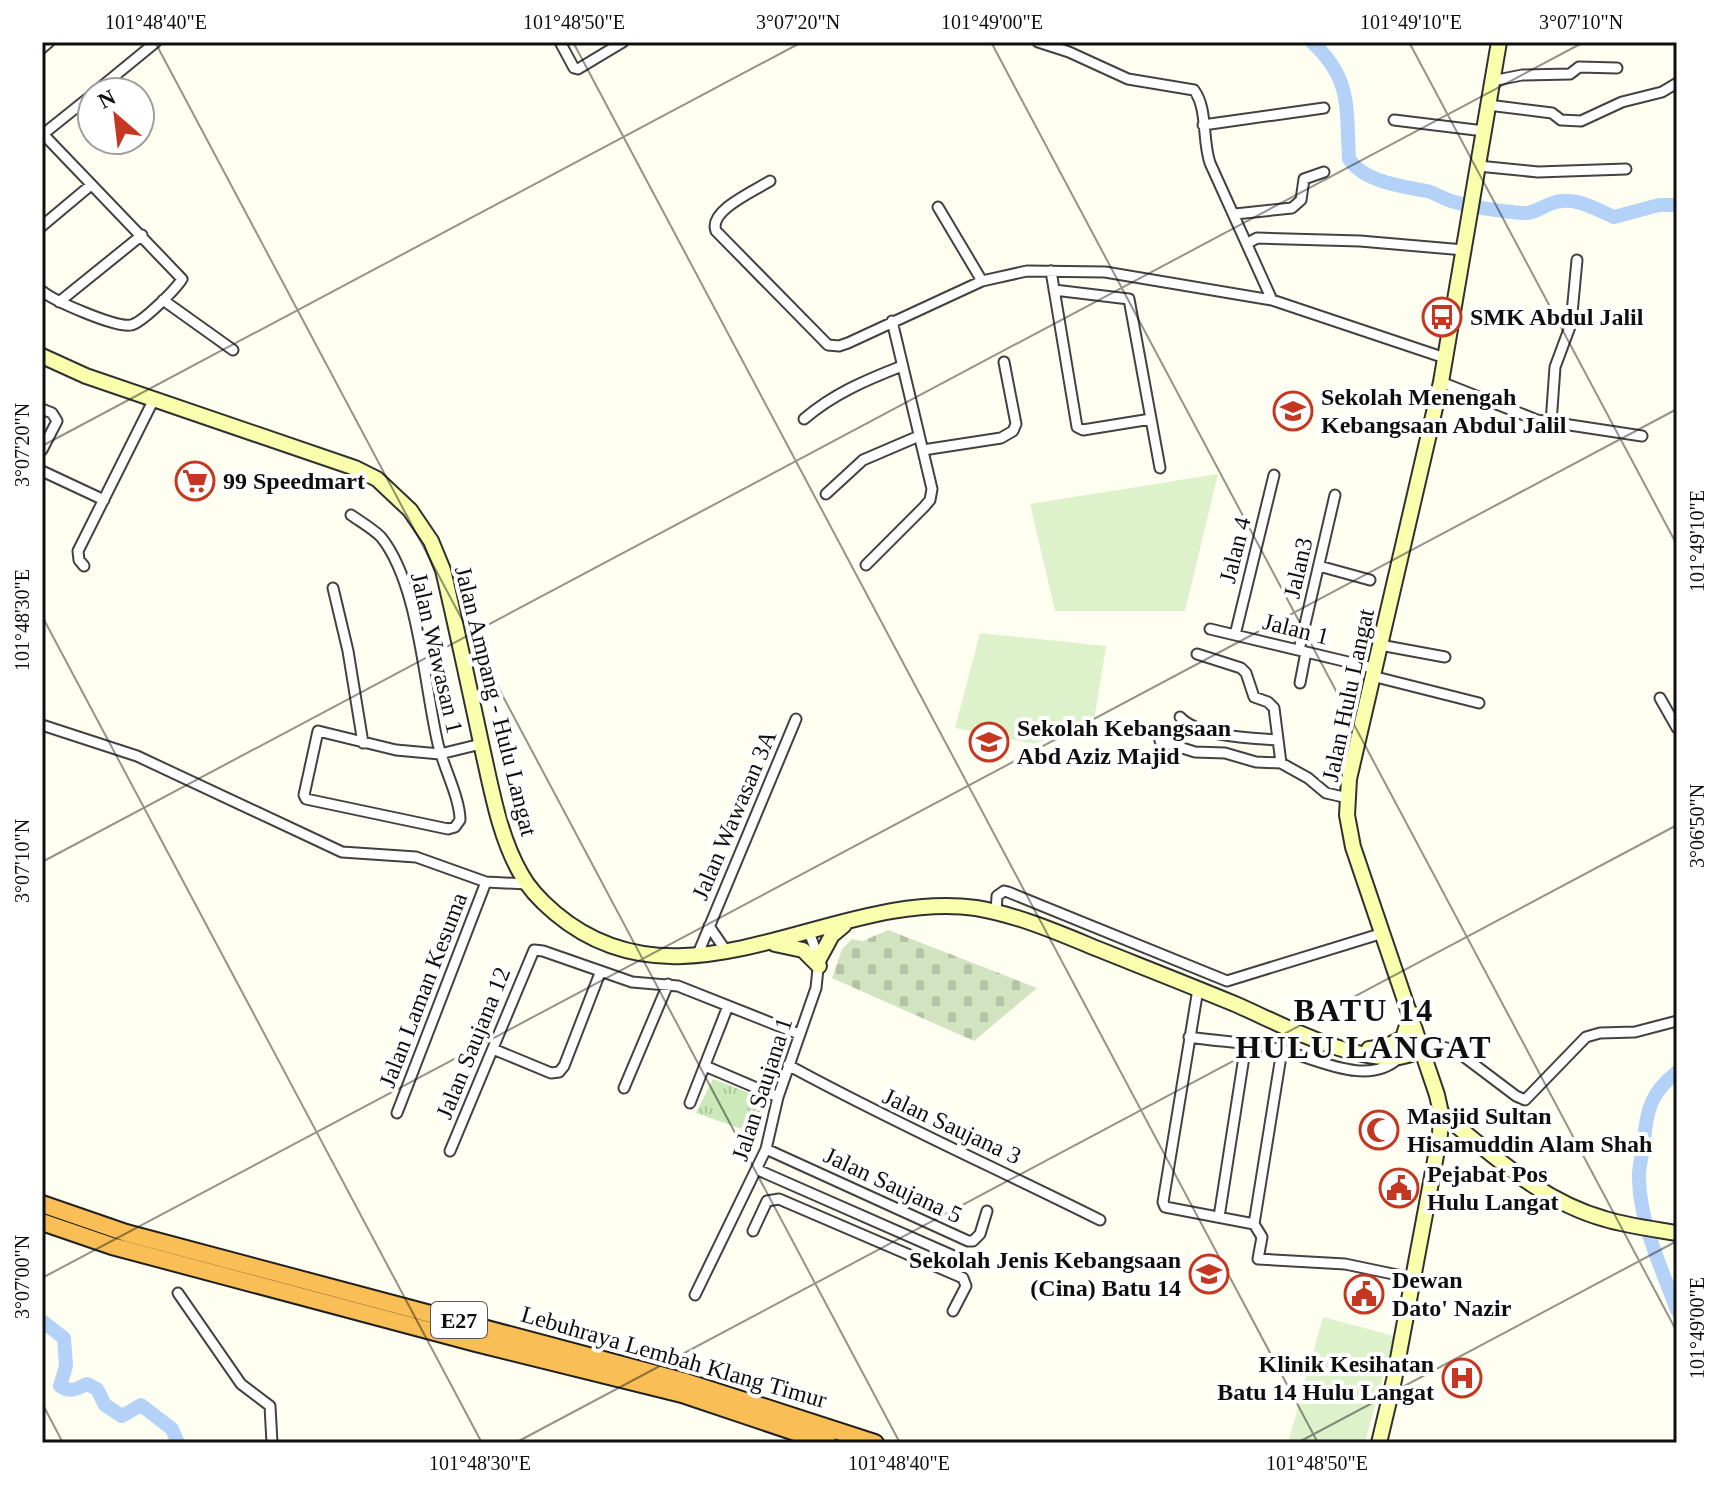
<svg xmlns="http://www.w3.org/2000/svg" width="1719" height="1485" font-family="'Times New Roman',serif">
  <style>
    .cemetery { fill: url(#cemetery-stones) }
    .park { fill: url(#park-tufts) }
    .pitch { fill: #ddf2cb }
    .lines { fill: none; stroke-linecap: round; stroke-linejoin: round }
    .river { stroke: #b4d2f8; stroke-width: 14 }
    .street-casing { stroke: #424242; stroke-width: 13 }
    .secondary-casing { stroke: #313131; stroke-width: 18 }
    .highway-casing { stroke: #202020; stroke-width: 20 }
    .street { stroke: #fff; stroke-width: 9 }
    .secondary { stroke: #f9ffac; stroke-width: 14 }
    .highway { stroke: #f9be55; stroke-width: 16 }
    .ticks { fill: none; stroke: #0f0f0f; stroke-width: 2; stroke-opacity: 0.45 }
    .labels { text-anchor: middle; stroke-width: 8; stroke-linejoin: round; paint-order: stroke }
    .shield { fill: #fff; stroke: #575757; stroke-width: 2 }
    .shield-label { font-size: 22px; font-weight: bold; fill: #0f0f0f }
    .poi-label { font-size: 24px; font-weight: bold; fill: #0f0f0f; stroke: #fff; text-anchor: start }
    .street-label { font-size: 24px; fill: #0f0f0f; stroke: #fff }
    .district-label { font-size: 32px; font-weight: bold; letter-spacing: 2px; fill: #0f0f0f; stroke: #fff }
    .neatline { fill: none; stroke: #0f0f0f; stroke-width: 3 }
    .ticks-label { font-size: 20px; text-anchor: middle; fill: #0f0f0f }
  </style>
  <defs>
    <pattern id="cemetery-stones" width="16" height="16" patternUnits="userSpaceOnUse" patternTransform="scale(2)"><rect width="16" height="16" fill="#d1e3c0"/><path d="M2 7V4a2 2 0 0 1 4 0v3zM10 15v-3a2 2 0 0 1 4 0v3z" fill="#b2c2a4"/></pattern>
    <pattern id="park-tufts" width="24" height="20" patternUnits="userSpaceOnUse" patternTransform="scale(2)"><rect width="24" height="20" fill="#caebb9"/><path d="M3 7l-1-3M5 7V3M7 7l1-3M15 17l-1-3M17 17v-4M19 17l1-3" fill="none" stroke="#acc89e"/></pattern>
  </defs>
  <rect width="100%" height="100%" fill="#fffff1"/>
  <path class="cemetery" d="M888,930l149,58 -63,53 -142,-63 10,-29 10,-10 11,2z"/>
  <path class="park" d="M713,1079l57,22 -20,31 -54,-19z"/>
  <path class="pitch" d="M1218,474l-33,137h-130l-25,-107z
    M980,633l126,13 -12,75 -60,23 -79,-16z
    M1323,1317l71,19 -29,107h-77z"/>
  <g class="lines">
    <path class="river" d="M1312,42c40,37 34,65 37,117 15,23 52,27 78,32 9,2 18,9 28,11 21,6 45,9 67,11 11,1 18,-5 28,-9 22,-10 45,5 64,13l45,-12h18
      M1677,1072c-26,20 -31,39 -33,70 -1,12 -6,25 -5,37 1,45 23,90 38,131
      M42,1321l22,17 2,28 -6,20c10,7 17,3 27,-2l10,5 8,16 17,11 19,-11 31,24 6,14"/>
    <defs>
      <path id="street" d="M560,42l14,26 4,1 45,-27
        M1038,42l31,10 59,27 66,11c14,19 8,50 16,73l62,137 173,58
        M42,48l7,-6
        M1492,81l30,-6 48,-1 9,-7 38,1
        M95,92l61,-50
        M1488,105l64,8 9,7 20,1 41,-19 40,-10 15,-9
        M1394,120l90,11
        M1203,125l121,-17
        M42,135l50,-40
        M1478,166l60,6 88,-3
        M770,181c-16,10 -62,30 -54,50l112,114 11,1 9,-3 134,-62 45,-10 78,1 167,28
        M938,207l44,74
        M1235,214l57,-6 9,-8 3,-21 20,-7
        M42,226l49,-41
        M1248,243l9,-5 103,3 104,9
        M1051,271l26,156 6,3 68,-11
        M1054,290l75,9 31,169
        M42,291c12,10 74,37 89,34 11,-2 45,-36 51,-46l-139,-145
        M163,300l70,50
        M59,302l83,-67
        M1441,382l96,38 105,16
        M42,409l10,4 5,8 -15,29
        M804,419c29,-25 62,-39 98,-53
        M1551,423l4,-56 16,-43 6,-64
        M923,450l78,-12 12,-7 3,-7 -12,-62
        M42,471l62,29
        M826,494l37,-34 56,-24
        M351,515c10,7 22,14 30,22 38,47 43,148 57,207 5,22 22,54 22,76l-5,7 -7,2 -142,-30 -2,-4 14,-64 78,19 44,4 41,-10
        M866,565l58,-58 6,-7 2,-11 -40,-168
        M84,566l-5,-6 -1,-9 76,-152
        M1319,566l51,14
        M333,588l15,63 15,92
        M1210,629l163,39
        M1235,635l39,-160
        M1380,645l65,12
        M1299,650l36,-155
        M1197,654l44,14 5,5 8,24 14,5 6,6 7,55
        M1372,676l107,27
        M1300,683l6,-31
        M1660,698l17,30
        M1180,717c19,20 71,21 97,23
        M42,725l95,31 205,96 74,5 70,25 41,2
        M1160,741l35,11 30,1 31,9 25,1 27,15 18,15 22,5
        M996,913l1,-17 7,-5 4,1 219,89 156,-48
        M709,926l17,25
        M697,956l99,-237
        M1198,989l-35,213 2,5 89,17 8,13 -4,22 87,5 67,14
        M1189,1037c31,5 63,5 93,13 36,9 86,38 118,7
        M493,1049l58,24 8,-1 5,-6 36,-93
        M1423,1050l15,-4 17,4 61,46 9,4 61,-63 14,-4 35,-1 42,-11
        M788,1065c102,56 208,103 312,155
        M705,1066l73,31
        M624,1088l44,-104
        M690,1103l38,-97
        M397,1113l89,-231
        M766,1149l202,92h5l7,-7 7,-23
        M450,1151l84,-201 9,1 89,31 46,4 121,48
        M758,1170l214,94
        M1219,1217l27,-173
        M1254,1224l28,-174
        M753,1231l14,-30 12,-2 184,79 3,8 -13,25
        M178,1293l63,91 29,22 2,37
        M695,1295l71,-146 12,-52 38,-109 3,-29 -10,-27"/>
      <path id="secondary" d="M42,356l44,20 269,92 22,11 33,31 21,31 12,29c14,60 27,121 40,182 9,40 17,86 38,122 8,15 21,28 34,39 129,109 280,-25 421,-5 42,7 83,25 122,41 45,18 91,36 137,55 46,20 112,57 164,53 8,-1 17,-5 24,-7
        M775,944l28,6 16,16
        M819,959l13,-24 12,-10
        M1369,1049l16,-2 18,-9 8,-25
        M1441,1113c51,41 99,88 164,106 23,7 48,10 72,14
        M1379,1443l15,-63 46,-246 1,-21 -4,-18 -84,-248 -6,-32 2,-36 92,-397 58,-340"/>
      <path id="highway" d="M42,1204l84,29 560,149 189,61
        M42,1222l70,24 364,97 206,51 146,49"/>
    </defs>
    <use href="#street" class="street-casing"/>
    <use href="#secondary" class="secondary-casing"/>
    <use href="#highway" class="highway-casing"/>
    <use href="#street" class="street"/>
    <use href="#secondary" class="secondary"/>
    <use href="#highway" class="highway"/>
  </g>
  <path class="ticks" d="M155,42l745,1401M573,42l745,1401M991,42l686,1290M1409,42l268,503M42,446l760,-404M42,616l440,827M42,862l1542,-820M42,1278l1635,-869M42,1403l21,40M515,1443l1162,-618M1297,1443l380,-202"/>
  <defs>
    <symbol id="bus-ring" viewBox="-11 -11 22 22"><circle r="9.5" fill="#fff" stroke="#c53721" stroke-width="1.5"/><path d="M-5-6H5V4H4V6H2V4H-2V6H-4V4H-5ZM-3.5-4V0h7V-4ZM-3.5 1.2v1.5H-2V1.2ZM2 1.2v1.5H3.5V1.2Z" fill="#c53721"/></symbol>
    <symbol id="school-ring" viewBox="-11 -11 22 22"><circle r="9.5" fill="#fff" stroke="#c53721" stroke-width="1.5"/><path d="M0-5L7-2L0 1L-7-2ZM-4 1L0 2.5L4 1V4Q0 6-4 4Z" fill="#c53721"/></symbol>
    <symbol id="supermarket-ring" viewBox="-11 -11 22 22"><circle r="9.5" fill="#fff" stroke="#c53721" stroke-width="1.5"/><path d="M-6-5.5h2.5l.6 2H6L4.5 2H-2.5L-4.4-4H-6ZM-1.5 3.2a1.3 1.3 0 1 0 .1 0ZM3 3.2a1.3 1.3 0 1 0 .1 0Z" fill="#c53721"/></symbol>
    <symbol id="mosque-ring" viewBox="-11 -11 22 22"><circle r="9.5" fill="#fff" stroke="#c53721" stroke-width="1.5"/><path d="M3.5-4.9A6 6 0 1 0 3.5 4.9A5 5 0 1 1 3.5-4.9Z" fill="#c53721"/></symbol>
    <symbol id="civic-ring" viewBox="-11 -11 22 22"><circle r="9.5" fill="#fff" stroke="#c53721" stroke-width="1.5"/><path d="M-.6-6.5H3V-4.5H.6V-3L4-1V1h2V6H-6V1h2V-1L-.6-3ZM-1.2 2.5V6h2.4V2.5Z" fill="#c53721"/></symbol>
    <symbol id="hospital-ring" viewBox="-11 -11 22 22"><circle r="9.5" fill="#fff" stroke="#c53721" stroke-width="1.5"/><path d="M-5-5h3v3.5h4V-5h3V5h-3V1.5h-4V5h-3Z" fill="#c53721"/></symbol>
  </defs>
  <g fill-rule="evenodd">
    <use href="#bus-ring" x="1420" y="295" width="44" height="44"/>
    <use href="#school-ring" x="1271" y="389" width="44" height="44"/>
    <use href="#supermarket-ring" x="173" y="459" width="44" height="44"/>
    <use href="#school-ring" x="967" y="720" width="44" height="44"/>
    <use href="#mosque-ring" x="1357" y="1108" width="44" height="44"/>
    <use href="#civic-ring" x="1377" y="1166" width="44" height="44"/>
    <use href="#school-ring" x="1187" y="1252" width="44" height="44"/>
    <use href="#civic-ring" x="1342" y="1272" width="44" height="44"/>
    <use href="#hospital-ring" x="1440" y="1356" width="44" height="44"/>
  </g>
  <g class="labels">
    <rect class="shield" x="431" y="1302" width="56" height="36" rx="6"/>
    <g class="shield-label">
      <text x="459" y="1328">E27</text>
    </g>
    <g class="poi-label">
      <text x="1470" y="325">SMK Abdul Jalil</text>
      <text x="1321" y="405">Sekolah Menengah<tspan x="1321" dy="28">Kebangsaan Abdul Jalil</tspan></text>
      <text x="223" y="489">99 Speedmart</text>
      <text x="1017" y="736">Sekolah Kebangsaan<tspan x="1017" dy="28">Abd Aziz Majid</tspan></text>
      <text x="1407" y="1124">Masjid Sultan<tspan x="1407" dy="28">Hisamuddin Alam Shah</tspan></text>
      <text x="1427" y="1182">Pejabat Pos<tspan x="1427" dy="28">Hulu Langat</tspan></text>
      <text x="1181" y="1268" text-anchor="end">Sekolah Jenis Kebangsaan<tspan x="1181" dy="28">(Cina) Batu 14</tspan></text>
      <text x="1392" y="1288">Dewan<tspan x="1392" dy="28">Dato' Nazir</tspan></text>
      <text x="1434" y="1372" text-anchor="end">Klinik Kesihatan<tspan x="1434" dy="28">Batu 14 Hulu Langat</tspan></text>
    </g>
    <g class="street-label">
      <text transform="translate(1235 550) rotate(-76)" y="8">Jalan 4</text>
      <text transform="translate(1298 568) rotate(-77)" y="8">Jalan3</text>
      <text transform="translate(1296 629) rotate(14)" y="8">Jalan 1</text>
      <text transform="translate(437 653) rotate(77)" y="8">Jalan Wawasan 1</text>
      <text transform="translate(1348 695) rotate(-78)" y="8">Jalan Hulu Langat</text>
      <text transform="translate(496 701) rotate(76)" y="8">Jalan Ampang - Hulu Langat</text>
      <text transform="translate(734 815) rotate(-67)" y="8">Jalan Wawasan 3A</text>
      <text transform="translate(423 990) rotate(-69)" y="8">Jalan Laman Kesuma</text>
      <text transform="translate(473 1043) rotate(-68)" y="8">Jalan Saujana 12</text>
      <text transform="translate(762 1089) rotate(-72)" y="8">Jalan Saujana 1</text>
      <text transform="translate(952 1126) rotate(25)" y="8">Jalan Saujana 3</text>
      <text transform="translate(893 1185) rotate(25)" y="8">Jalan Saujana 5</text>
      <text transform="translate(674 1357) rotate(16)" y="8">Lebuhraya Lembah Klang Timur</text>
    </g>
    <g class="district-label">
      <text x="1364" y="1021">BATU 14<tspan x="1364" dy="37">HULU LANGAT</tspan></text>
    </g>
  </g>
  <rect width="1719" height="1485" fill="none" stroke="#ffffff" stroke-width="88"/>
  <g transform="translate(116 116) rotate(332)"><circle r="38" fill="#ffffff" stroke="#9f9f9f" stroke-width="2"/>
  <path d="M0-6L14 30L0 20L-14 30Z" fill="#c53721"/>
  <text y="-12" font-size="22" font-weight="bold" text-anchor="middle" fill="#0f0f0f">N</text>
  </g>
  <rect x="44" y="44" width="1631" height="1397" class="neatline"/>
  <g class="ticks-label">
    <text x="156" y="29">101°48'40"E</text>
    <text x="574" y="29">101°48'50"E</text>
    <text x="798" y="29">3°07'20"N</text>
    <text x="992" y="29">101°49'00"E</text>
    <text x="1411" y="29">101°49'10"E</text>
    <text x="1581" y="29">3°07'10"N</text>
    <text transform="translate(22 445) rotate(-90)" y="7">3°07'20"N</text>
    <text transform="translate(1697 541) rotate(-90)" y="7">101°49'10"E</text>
    <text transform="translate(22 620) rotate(-90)" y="7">101°48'30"E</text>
    <text transform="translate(1697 826) rotate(-90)" y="7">3°06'50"N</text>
    <text transform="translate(22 861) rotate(-90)" y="7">3°07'10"N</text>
    <text transform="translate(22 1277) rotate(-90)" y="7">3°07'00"N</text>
    <text transform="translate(1697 1328) rotate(-90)" y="7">101°49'00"E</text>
    <text x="480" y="1470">101°48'30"E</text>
    <text x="899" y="1470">101°48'40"E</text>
    <text x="1317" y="1470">101°48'50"E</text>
  </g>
</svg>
